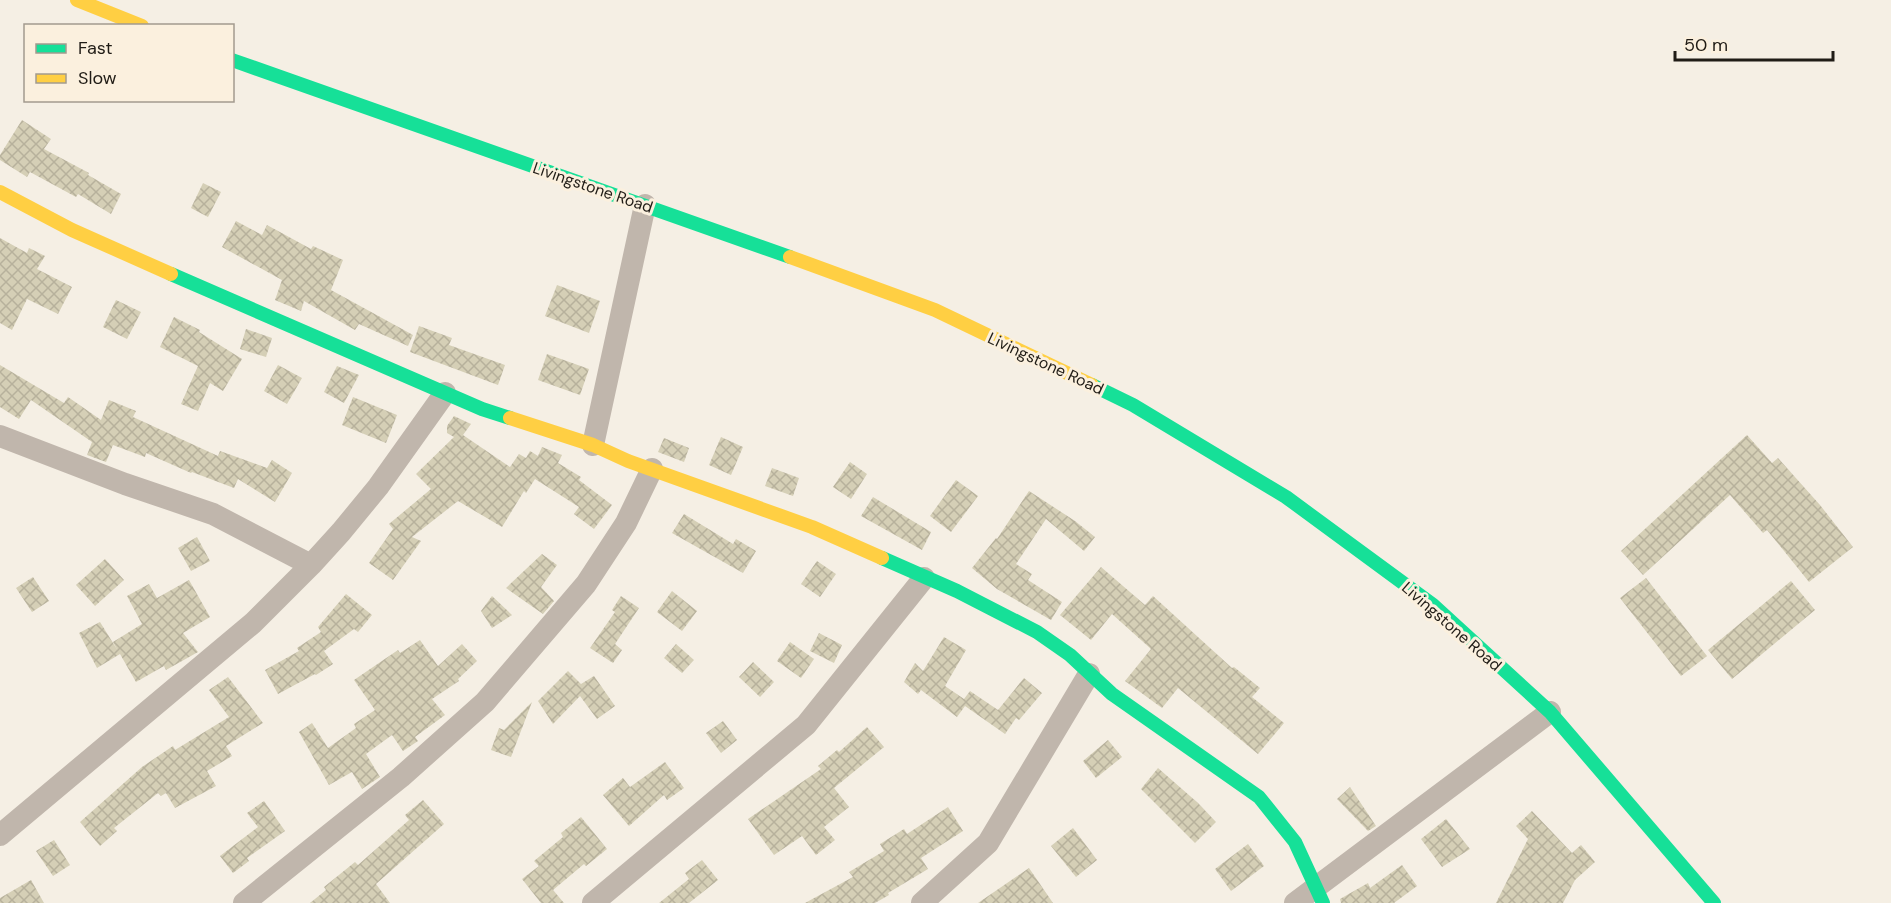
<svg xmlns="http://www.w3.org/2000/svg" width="1891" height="903" font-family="'DM Sans',sans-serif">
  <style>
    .building { fill: url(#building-cross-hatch) }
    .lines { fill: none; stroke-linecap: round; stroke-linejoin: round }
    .street { stroke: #c0b6ac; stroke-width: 22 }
    .fast { stroke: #16e098; stroke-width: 14 }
    .slow { stroke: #ffcf43; stroke-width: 14 }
    .labels { text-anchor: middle; stroke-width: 6; stroke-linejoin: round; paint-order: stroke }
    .street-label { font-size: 16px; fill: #201c16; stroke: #fbf0de }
  </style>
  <defs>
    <pattern id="building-cross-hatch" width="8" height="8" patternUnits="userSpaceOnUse" patternTransform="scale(1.5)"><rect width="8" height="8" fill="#d5cfb6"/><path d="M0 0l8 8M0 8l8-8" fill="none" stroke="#b7b19c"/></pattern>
  </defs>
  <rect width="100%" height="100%" fill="#f5efe4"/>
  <path class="building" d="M22,120l29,19 -7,10 45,24 -1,2 33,19 -10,20 -33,-20 -2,3 -46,-25 -3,5 -27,-17v-5z
    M203,183l18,9 -13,25 -17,-9z
    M236,221l26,14 5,-10 44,24 2,-3 30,14 -12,30 82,45 -5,11 -49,-22 -4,6 -51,-29 -3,10 -26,-11 7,-20 -60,-33z
    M0,238l27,15 2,-5 16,8 -8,13 35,18 -14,27 -31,-15 -15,31 -12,-7z
    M557,285l43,16 -11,32 -44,-17z
    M116,300l25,12 -14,27 -24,-12z
    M174,317l26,13 -1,2 43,27 -19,32 -13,-8 -12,28 -17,-7 17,-38 -38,-19z
    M419,326l33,12 -3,7 56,20 -7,20 -88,-33z
    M246,329l26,9 -6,19 -26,-8z
    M547,354l42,15 -9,26 -42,-15z
    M0,365l64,38 4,-6 33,23 8,-20 27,11 -3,6 85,39 2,-5 47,17 5,-8 20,13 -17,29 -37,-23 -4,9 -42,-16 -1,1 -45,-20 -1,4 -32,-12 -7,17 -19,-7 5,-13 -61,-42 -12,19 -19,-12z
    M278,365l24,13 -15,26 -23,-13z
    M337,366l22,9 -15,28 -20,-11z
    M353,397l44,18 -11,28 -44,-18z
    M454,416l17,8 -8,11 47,32 9,-13 7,4 4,-7 8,5 4,-9 20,8 -4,8 23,14 -2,3 33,25 -18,24 -20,-15 5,-7 -44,-28 -9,14 -2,-2 -22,36 -44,-26 -46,36 9,4 -28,39 -24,-17 24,-34 -4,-5 42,-35 -15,-15 38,-37 -7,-4v-7z
    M1747,435l25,28 6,-5 42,47 33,42 -44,35 -42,-52 -4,3 -33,-38 -87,80 -22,-24z
    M721,437l22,10 -12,28 -22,-10z
    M664,438l25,10 -5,14 -26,-10z
    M850,462l17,12 -16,25 -18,-12z
    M772,468l27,10 -6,18 -28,-10z
    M956,480l22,16 -27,36 -21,-16z
    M1029,491l46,30 20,16 -11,14 -38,-32 -30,45 16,10 -4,6 34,22 -11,18 -54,-31 -25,-21 24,-30 1,1z
    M873,497l58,35 -9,18 -61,-34z
    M684,514l49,30 3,-5 20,12 -13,22 -71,-40z
    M197,537l13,24 -19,10 -13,-23z
    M542,554l15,11 -16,22 13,14 -11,13 -37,-26z
    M105,559l19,21 -29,26 -19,-21z
    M817,561l19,13 -16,23 -19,-13z
    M1101,567l44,38 8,-9 79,72 2,-1 26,21 -8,9 32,26 -26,31 -80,-66 -16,20 -37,-27 26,-32 -39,-35 -21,26 -31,-25z
    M33,577l16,24 -17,11 -16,-24z
    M1646,578l61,78 -26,20 -61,-78z
    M189,580l21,37 -27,16 15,19 -32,18 -2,-4 -28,16 -16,-28 -23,14 -18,-35 21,-11 18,29 -5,-9 29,-18 -15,-28 22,-12 8,14z
    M1791,581l24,29 -83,69 -24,-29z
    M672,591l25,20 -15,20 -25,-19z
    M346,594l26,21 -14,17 -4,-3 -30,22 9,13 -17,11 -1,-1 -37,20 -13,-24 34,-19 -2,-3 24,-16 -3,-5z
    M492,596l20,19 -20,13 -11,-17z
    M621,596l18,12 -24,36 7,6 -9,13 -23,-15 25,-36 -3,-2z
    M819,633l23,12 -8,18 -24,-12z
    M944,637l22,13 -21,36 19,13 6,-8 28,19 26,-32 18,15 -23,27 -3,-2 -11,16 -40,-28 -8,11 -36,-27 -3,4 -14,-12 11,-19 8,8z
    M420,640l18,26 24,-22 15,17 -19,18 1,2 -27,18 13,16 -30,22 3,4 -15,10 -11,-16 -26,19 14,23 -18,12 -10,-17 -23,13 -30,-53 13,-9 16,25 28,-20 -2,-4 21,-14 -21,-30 44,-30 2,3z
    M790,642l24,17 -13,19 -24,-17z
    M676,644l18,16 -12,13 -18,-15z
    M753,662l21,20 -14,15 -21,-20z
    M568,671l13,13 13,-8 21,30 -18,13 -17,-23 -27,28 -15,-23z
    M228,677l35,46 -37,23 6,10 -25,15 9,15 -41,22 -9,-15 -5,3 -3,-3 -44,35 3,3 -17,15 -20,-24 62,-55 31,-21 2,4 54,-33 -20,-27z
    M532,702l-21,55 -20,-7 8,-22 5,2z
    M723,721l14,19 -16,13 -15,-20z
    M867,727l17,20 -50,41 15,19 -25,20 11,13 -19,15 -14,-19 -28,19 -26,-36 73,-50 -3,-3 19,-16 2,2z
    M1108,740l14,17 -26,21 -13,-17z
    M665,762l19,26 -17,12 -3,-5 -35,31 -26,-31 20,-17 7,9z
    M1158,768l40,35 18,19 -21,21 -54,-54z
    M1350,787l26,39 -8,5 -31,-32z
    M423,800l21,24 -68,60 14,19h-80l16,-13 -2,-3 31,-25 3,3 51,-45 -4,-5z
    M264,801l21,30 -38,27 2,3 -16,12 -13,-17 38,-29 -11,-14z
    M948,807l15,24 -42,27 7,11 -40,24 1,2 -14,8h-70l48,-26 -4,-5 35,-21 -4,-7 24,-15 3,5z
    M1532,811l40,42 9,-8 14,17 -20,18 -12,23h-67l32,-64 -12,-13z
    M581,817l26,32 -21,17 -2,-2 -31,26 11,13h-23l-19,-24 17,-13 -5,-5 29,-24 -2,-4z
    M1446,819l24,30 -28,18 -21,-28z
    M1073,828l24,32 -21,17 -25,-31z
    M54,840l16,25 -17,11 -17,-25z
    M1248,844l16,22 -33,25 -16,-22z
    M702,860l16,20 -29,23h-30l30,-24 -4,-6z
    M1402,865l15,21 -23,17h-53l-1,-4 28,-16 2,5z
    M1029,868l24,35h-75z
    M31,880l13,23h-44v-5z"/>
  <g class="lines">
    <path class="street" d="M0,436l125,48 88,30 98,51
      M593,445l52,-240
      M0,835l253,-212 58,-58 30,-33 37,-45 67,-94
      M244,903l157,-126 84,-75 101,-118 40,-61 26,-54
      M593,903l213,-178 118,-147
      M922,903l66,-60 101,-169
      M1295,903l255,-191"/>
    <path class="fast" d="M232,60l558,197
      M171,274l311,135 28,9
      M1092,385l41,20 153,92 147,108 117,107 164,191
      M882,558l75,33 80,41 33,23 42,39 147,103 36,45 28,61"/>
    <path class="slow" d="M77,0l65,26
      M0,192l72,38 99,44
      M790,257l145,53 157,75
      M510,418l83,27 35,16 184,66 70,31"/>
  </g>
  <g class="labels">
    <g class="street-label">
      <text transform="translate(593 187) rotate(19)" y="6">Livingstone Road</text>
      <text transform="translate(1046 363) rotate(25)" y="6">Livingstone Road</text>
      <text transform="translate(1452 626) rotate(41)" y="6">Livingstone Road</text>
    </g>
  </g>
  <rect x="24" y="24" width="210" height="78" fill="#fbf0de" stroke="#a39b8e" stroke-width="1.5"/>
  <rect x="36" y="44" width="30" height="9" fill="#16e098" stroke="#a39b8e" stroke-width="1.5"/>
  <text x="78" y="54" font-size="18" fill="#201c16">Fast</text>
  <rect x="36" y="74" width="30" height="9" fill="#ffcf43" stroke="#a39b8e" stroke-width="1.5"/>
  <text x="78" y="84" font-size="18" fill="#201c16">Slow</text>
  <path d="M1675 51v9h158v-9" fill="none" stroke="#201c16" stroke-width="3"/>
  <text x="1684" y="51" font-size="18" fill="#201c16" stroke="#fbf0de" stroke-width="4.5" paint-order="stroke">50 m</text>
</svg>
